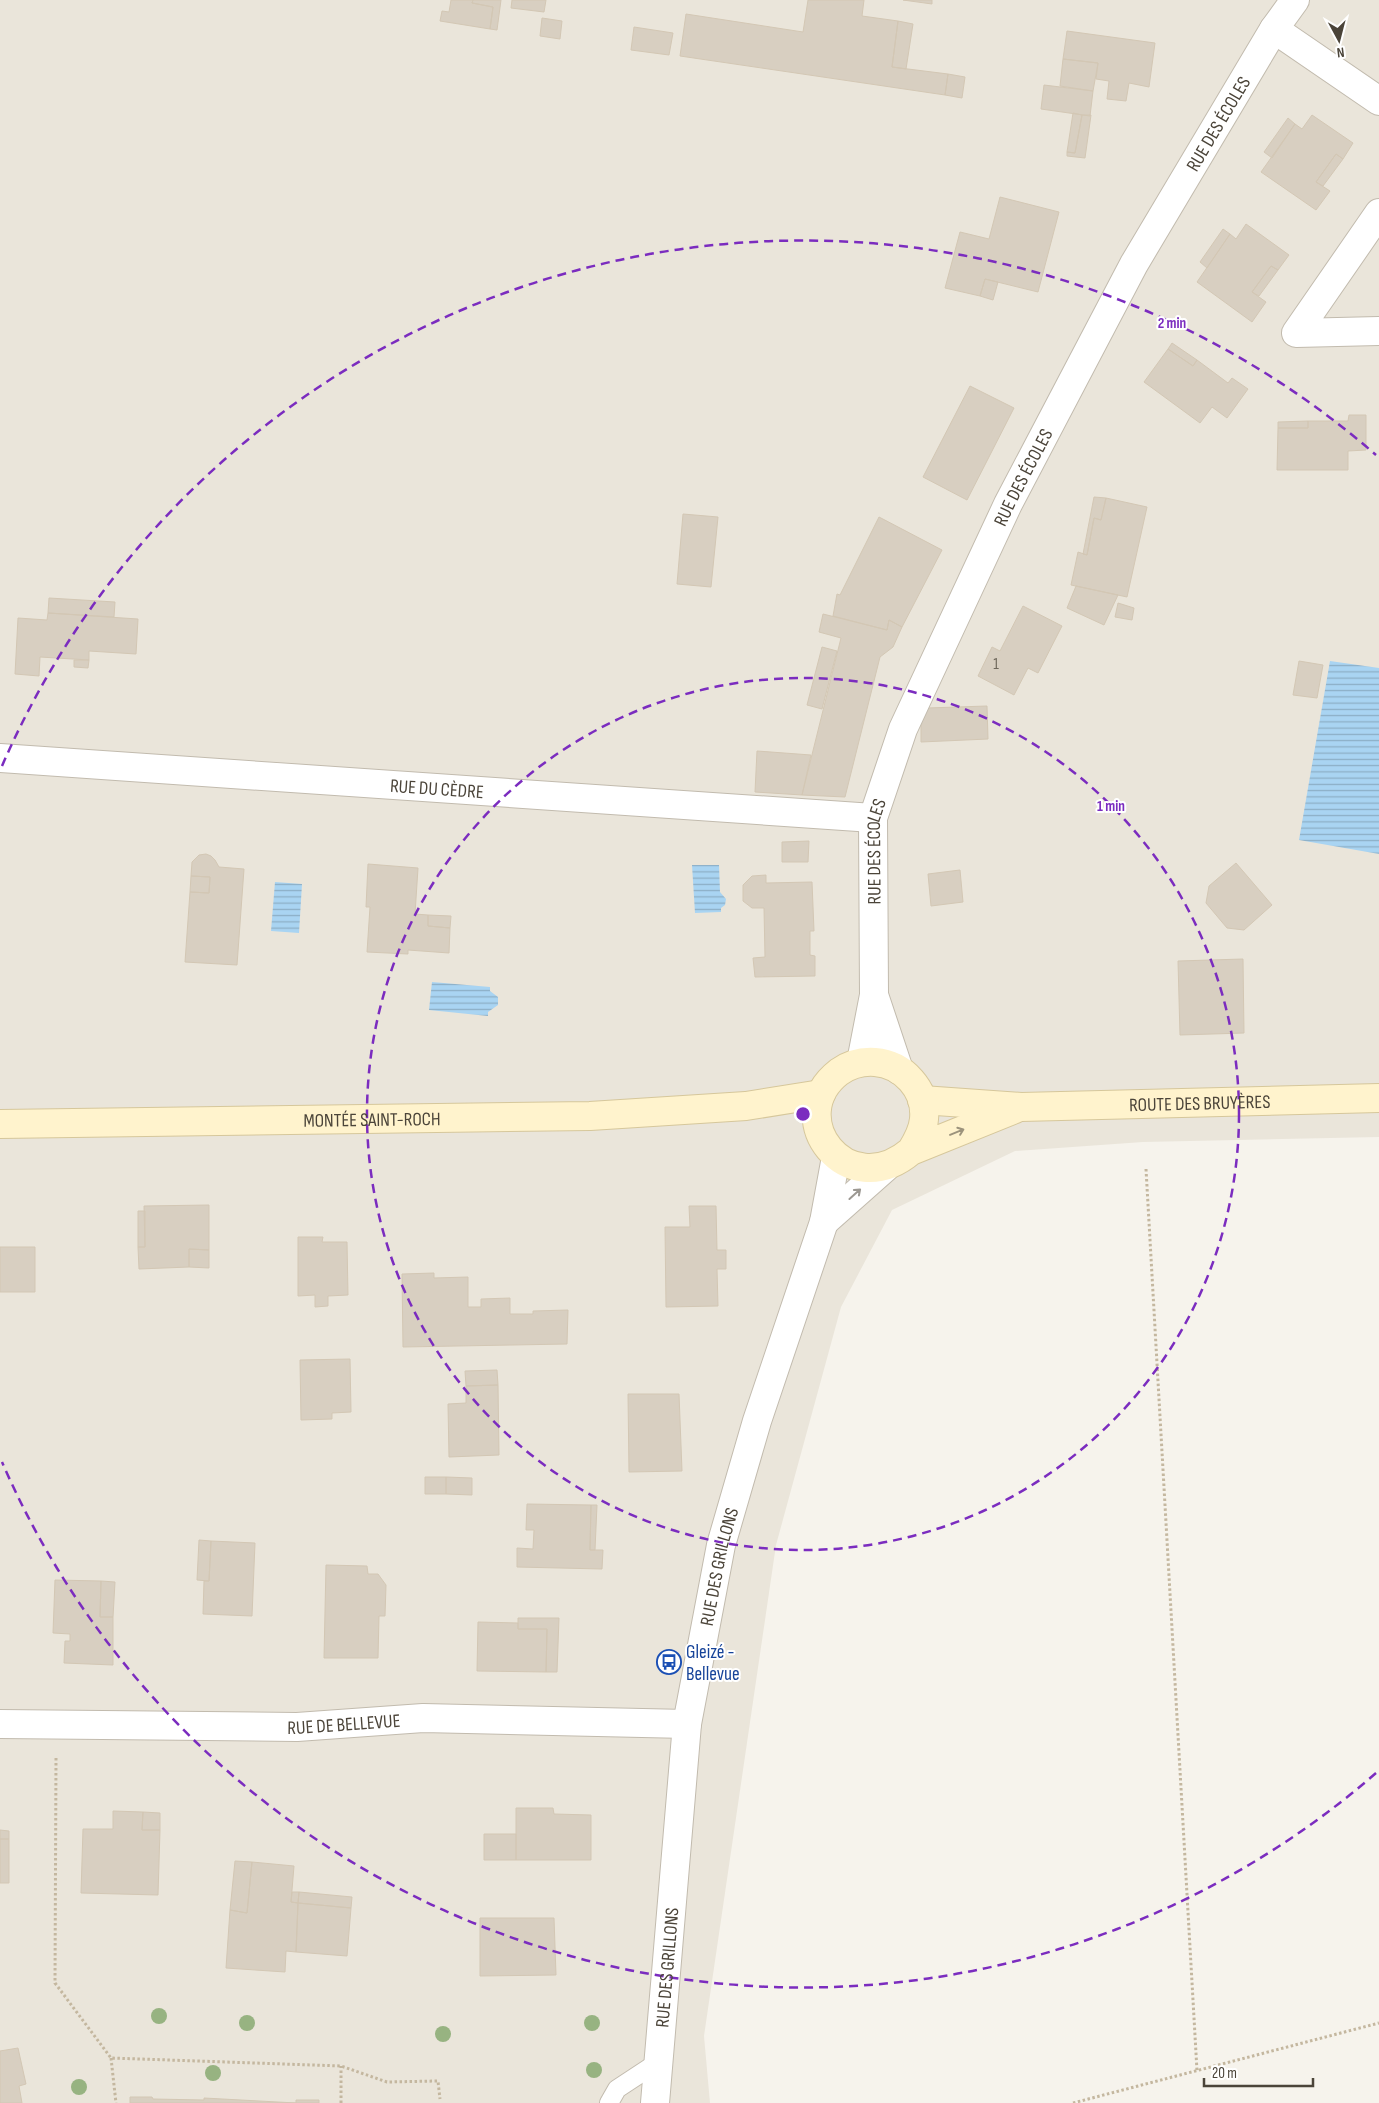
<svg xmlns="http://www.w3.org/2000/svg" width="1379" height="2103" font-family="'Sofia Sans Condensed',sans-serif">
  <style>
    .residential { fill: #eae5da }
    .water { fill: url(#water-rules) }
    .building { fill: #d8cfc1; stroke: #d3c7b4 }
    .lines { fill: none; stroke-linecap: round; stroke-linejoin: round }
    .lane-casing { stroke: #c2bbae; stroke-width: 20 }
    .street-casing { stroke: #c2bbae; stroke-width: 30 }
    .secondary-casing { stroke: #d6c79b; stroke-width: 30 }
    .path { stroke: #c4b79f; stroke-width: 3; stroke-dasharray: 2.5 2.5; stroke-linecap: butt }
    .lane { stroke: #fff; stroke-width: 18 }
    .street { stroke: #fff; stroke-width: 28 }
    .secondary { stroke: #fff3cd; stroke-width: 28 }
    .tree { fill: #97b381 }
    .oneway { stroke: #9c937c }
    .oneway2 { stroke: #9c9892 }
    .ring { fill: none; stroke: #7b2cbf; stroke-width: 2.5; stroke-dasharray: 9 6 }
    .labels { text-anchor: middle; stroke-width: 4; stroke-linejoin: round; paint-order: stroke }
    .number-label { font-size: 16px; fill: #6e675b }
    .street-label { font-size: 19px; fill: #4b4439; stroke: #fff }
    .transit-label { font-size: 19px; fill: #164399; stroke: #fff; text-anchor: start }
    .centre { fill: #7b2cbf; stroke: #fff; stroke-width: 2.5 }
    .ring-label { font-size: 15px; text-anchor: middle; font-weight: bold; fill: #7b2cbf; stroke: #fff; stroke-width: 4; stroke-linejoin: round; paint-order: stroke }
  </style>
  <defs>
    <pattern id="water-rules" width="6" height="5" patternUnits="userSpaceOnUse" patternTransform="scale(1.25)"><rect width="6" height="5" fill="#a9d4f2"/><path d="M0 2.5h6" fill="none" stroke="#8caec5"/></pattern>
  </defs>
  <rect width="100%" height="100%" fill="#f6f3ec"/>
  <path class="residential" d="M0,0h1379v1137l-236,5 -128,9 -123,59 -51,97 -65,238 -72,491 6,67h-710z"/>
  <path class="water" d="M1330,661l49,7v186l-80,-14z
    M692,865h27l1,27 6,7 -1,6 -4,3v4l-26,1z
    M275,882l27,2 -3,49 -28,-2z
    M432,982l58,5v4l8,6v8l-10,7v4l-59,-6z"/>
  <path class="building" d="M451,0h22l-1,3 21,4 -3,22 -50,-8 2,-10 7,1z
    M473,0h28l-4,30 -7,-1 3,-22 -21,-4z
    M512,0h34l-2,12 -33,-4z
    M808,0h56l-2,16 36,5 -6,46 56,7 -3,21 -265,-39 6,-42 117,18z
    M903,0h29v4z
    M542,18l20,3 -2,18 -20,-3z
    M898,21l15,3 -7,45 -14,-2z
    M634,27l39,6 -4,22 -38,-5z
    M1067,31l88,12 -6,44 -20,-4 -3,18 -19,-2 2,-18 -13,-2 2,-16 -35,-4z
    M1063,59l35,4 -5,28 -33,-5z
    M948,74l17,3 -3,21 -17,-3z
    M1044,85l49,6 -3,25 -49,-7z
    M1073,113l9,2 -7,38 -8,-1z
    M1082,115h9l-6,43 -18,-2v-4l8,1z
    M1312,115l41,28 -10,16 -7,-5 -20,28 14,9 -14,19 -55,-38 34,-48 7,5z
    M1288,118l7,6 -23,34 -8,-6z
    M1336,154l7,5 -20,27 -7,-4z
    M1000,197l59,15 -21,80 -53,-13 -5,17 -35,-8 15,-56 29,7z
    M1246,224l43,31 -11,15 -7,-4 -19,26 14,10 -14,20 -55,-40 33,-48 6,5z
    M1223,229l7,5 -23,34 -7,-6z
    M1271,266l7,4 -19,26 -7,-4z
    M985,279l13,3 -5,18 -13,-4z
    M1172,343l25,17 -4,6 -25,-17z
    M1168,349l25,17 4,-6 31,23 4,-5 16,11 -21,29 -15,-11 -12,16 -56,-41z
    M970,386l44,22 -47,92 -44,-23z
    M1349,415h17v35l-18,1v19h-71l1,-42h30v-7h40z
    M1308,421v7h-30v-6z
    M1094,497l12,1 -5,22 -7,-2 -7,37 -4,-1z
    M1106,498l41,9 -20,90 -56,-12 7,-33 9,3 7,-37 7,2z
    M683,514l35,3 -7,70 -34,-3z
    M879,517l63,33 -40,77 -13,-7 -2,10 -54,-14 4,-22 3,1z
    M1076,586l42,9 -14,30 -37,-17z
    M49,598l66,4 -1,15 -66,-4z
    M1118,603l16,5 -2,12 -17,-3z
    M1023,606l39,20 -24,47 -10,-5 -14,27 -36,-19 14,-29 8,4z
    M48,613l90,6 -2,35 -47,-3v9l-49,-3 -1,19 -24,-2 3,-56 29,2z
    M823,614l64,16 2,-10 13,7 -9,20 -13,10 -35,140 -43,-2 39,-157 -22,-6z
    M822,647l15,4 -15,58 -15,-4z
    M74,660h15l-1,8 -14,-1z
    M1299,661l24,4 -6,33 -24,-3z
    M987,706l1,33 -67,3v-23l6,-11z
    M757,751l54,4 -9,40 -47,-3z
    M809,841l-1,21h-26v-20z
    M206,854l5,2 4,4 4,7 25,2 -7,96 -52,-3 5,-70 19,1 1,-16 -19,-1 1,-14 7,-7z
    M1236,863l36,42 -28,25 -17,-2 -21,-25 3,-17z
    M368,864l50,4 -3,46 13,1v11l22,2 -1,25 -41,-3v4l-41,-2 3,-45h-4z
    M960,870l3,32 -32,4 -3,-32z
    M766,875v8l46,-1 2,49h-4v24l5,1v20l-60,1 -2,-19 12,-1 -1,-49h-12l-9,-7v-16l9,-9z
    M191,876l19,1 -1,16 -19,-1z
    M428,915l23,1 -1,12 -22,-2z
    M1243,959l1,74 -64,2 -2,-74z
    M209,1205v45l-20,-1v18l-50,2 -1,-22h7l-1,-41z
    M689,1206h27l1,44h9v19h-9l1,37 -52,1 -1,-80h25z
    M138,1211h7v36h-7z
    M298,1237h25l-1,5h25l1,53 -20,1v10l-13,1v-12l-17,1z
    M0,1247h35v45h-35z
    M189,1249l20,1v18l-20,-1z
    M434,1273v5l34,-1v30h13v-8l29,-1v16h23v-3l35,-1 -1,34 -164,3 -1,-73z
    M350,1359l1,53 -19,1v6l-31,1 -1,-60z
    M497,1370l1,15 -32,1 -1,-15z
    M498,1385l1,70 -50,2 -1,-53 18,-1v-17z
    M628,1394h51l3,77 -53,1z
    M425,1477h21v17h-21z
    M446,1477l26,1v17l-26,-1z
    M527,1504l64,1 -1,45h13l-1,19 -85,-2v-19l16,1 1,-19h-8z
    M591,1505h6l-2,45h-5z
    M199,1540l12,1 -2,40 -12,-1z
    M211,1541l44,2 -3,73 -49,-2 1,-33h5z
    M326,1565l41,1 1,8h10l8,11 -1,31h-6l-1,42h-54z
    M55,1580l46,1 -1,36h13v48l-49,-2 1,-22h5v-7l-17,-1z
    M101,1581l14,1 -2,35h-13z
    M518,1618h41l-2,54h-11l1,-43h-29z
    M478,1622l40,1v6h29l-1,43 -69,-1z
    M516,1808h37l1,6 37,1v45h-75z
    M113,1811l30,1 -1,18h18l-2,65 -77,-2 2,-64h30z
    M143,1812l17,1v17h-18z
    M0,1830l9,1v8h-9z
    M484,1834h32v26h-32z
    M0,1839h9v44h-9z
    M235,1861l17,1 -5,51 -17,-3z
    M252,1862l42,4 -3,36 7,1 -2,49 -10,-1 -1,21 -59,-4 4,-58 17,3z
    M292,1892h7l-1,11 -7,-1z
    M299,1892l53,5 -1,11 -53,-5z
    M298,1903l53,5 -4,48 -51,-4z
    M480,1918h74l2,57 -76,1z
    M18,2048l8,36 -7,2 3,17h-22v-52z
    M130,2097h22l1,2 51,1v-2l92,5v-3h23v3h-189z"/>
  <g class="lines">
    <defs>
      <path id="lane" d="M609,2103l8,-14 41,-27"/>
      <g id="street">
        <path d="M1274,29l105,72"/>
        <path d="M1379,213l-83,120 83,-2"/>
        <path id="s1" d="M0,758l873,60"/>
        <path d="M875,998l24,72"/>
        <path id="s2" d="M861,1062l13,-67 -1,-177 30,-89 105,-225 126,-240 140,-235 21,-29"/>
        <path d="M824,1222l62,-55"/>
        <path id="s3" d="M0,1724l297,3 126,-9 264,6"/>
        <path id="s4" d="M655,2103l32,-379 34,-179 36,-124 67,-199 12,-65"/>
      </g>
      <g id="secondary">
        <path id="s5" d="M922,1100l99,7 358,-9"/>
        <path id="s6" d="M0,1124l590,-8 156,-10 75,-12"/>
        <path d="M911,1151c7,-11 12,-20 13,-32 3,-29 -21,-55 -49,-57 -13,-1 -26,3 -36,10 -58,45 8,133 72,79l104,-42"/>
      </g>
    </defs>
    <use href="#lane" class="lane-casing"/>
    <use href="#street" class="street-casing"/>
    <use href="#secondary" class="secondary-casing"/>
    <path class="path" d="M1146,1169l51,902
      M56,1758l-1,225 56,75 230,8 46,16 51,-1 2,18
      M111,2058l5,45
      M341,2103v-37
      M1073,2103l306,-80"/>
    <use href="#lane" class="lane"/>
    <use href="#street" class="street"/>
    <use href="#secondary" class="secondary"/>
  </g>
  <g class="tree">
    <circle cx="159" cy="2016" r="8"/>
    <circle cx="247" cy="2023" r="8"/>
    <circle cx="592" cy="2023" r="8"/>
    <circle cx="443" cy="2034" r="8"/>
    <circle cx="594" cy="2070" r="8"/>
    <circle cx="213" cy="2073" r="8"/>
    <circle cx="79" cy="2087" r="8"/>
  </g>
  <defs><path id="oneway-shaft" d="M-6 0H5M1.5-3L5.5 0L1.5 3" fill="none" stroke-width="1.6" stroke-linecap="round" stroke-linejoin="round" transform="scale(1.25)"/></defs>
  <use class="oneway" href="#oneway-shaft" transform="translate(957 1132) rotate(-22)"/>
  <use class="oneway2" href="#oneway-shaft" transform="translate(855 1194) rotate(-42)"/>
  <g class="ring">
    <circle cx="803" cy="1114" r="436"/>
    <path d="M1376 1773A873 873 0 0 1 2 1462M2 766A873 873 0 0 1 1376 455"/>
  </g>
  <defs>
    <symbol id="bus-ring" viewBox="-11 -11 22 22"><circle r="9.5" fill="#fff" stroke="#1a4fb4" stroke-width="1.5"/><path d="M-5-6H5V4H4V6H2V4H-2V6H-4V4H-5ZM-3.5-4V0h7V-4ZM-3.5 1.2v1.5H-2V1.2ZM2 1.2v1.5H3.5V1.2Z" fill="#1a4fb4"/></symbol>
  </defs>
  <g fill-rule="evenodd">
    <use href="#bus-ring" x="655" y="1648" width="28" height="28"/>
  </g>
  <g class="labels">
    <g class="number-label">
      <text x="996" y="669">1</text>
    </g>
    <g class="street-label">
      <text dy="7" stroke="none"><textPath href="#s2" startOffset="1022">RUE DES ÉCOLES</textPath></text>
      <text dy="7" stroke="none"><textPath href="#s2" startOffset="618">RUE DES ÉCOLES</textPath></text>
      <text dy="7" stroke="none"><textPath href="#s1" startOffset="438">RUE DU CÈDRE</textPath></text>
      <text dy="7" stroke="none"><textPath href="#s2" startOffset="212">RUE DES ÉCOLES</textPath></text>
      <text dy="7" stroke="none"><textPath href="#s5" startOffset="278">ROUTE DES BRUYÈRES</textPath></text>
      <text dy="7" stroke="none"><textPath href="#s6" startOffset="372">MONTÉE SAINT-ROCH</textPath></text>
      <text dy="7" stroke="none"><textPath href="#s4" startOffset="541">RUE DES GRILLONS</textPath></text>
      <text dy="7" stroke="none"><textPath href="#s3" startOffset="344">RUE DE BELLEVUE</textPath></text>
      <text dy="7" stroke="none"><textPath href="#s4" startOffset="136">RUE DES GRILLONS</textPath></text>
    </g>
    <g class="transit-label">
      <text x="686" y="1658">Gleizé -<tspan x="686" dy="22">Bellevue</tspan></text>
    </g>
  </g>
  <circle cx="803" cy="1114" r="8" class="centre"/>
  <g class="ring-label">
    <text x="1172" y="328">2 min</text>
    <text x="1111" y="811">1 min</text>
  </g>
  <g transform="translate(1339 40) rotate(173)" stroke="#ffffff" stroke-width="4" paint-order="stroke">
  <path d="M0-4L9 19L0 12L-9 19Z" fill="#4b4439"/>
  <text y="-8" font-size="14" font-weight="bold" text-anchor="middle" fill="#4b4439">N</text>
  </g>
  <path d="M1204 2078v8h109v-8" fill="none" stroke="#4b4439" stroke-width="2.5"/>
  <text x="1212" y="2078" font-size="15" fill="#4b4439" stroke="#ffffff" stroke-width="4" paint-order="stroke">20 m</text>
</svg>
